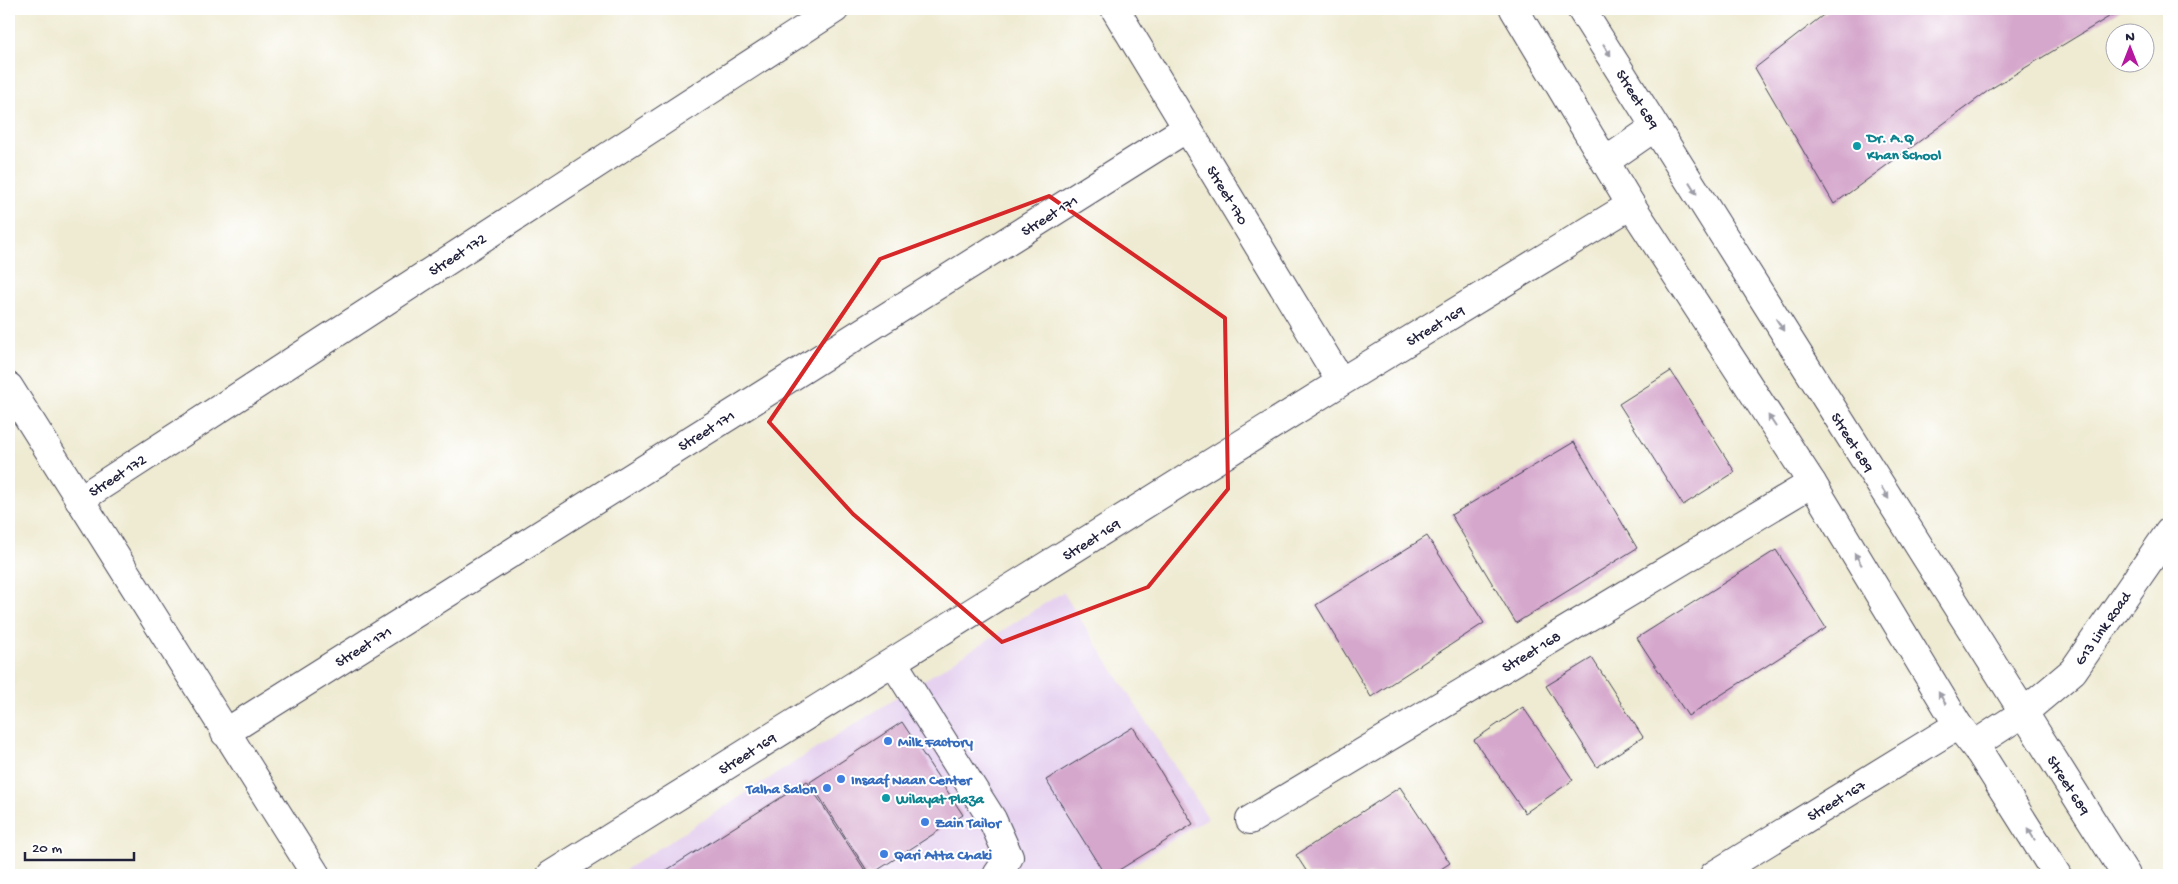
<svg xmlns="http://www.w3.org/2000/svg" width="2178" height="884" font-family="'Gochi Hand',sans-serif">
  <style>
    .built { fill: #e6d2f0 }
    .building { fill: #d5a7cc }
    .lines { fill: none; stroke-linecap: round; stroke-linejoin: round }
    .minor-casing { stroke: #414052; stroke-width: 30 }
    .major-casing { stroke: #414052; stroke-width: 30 }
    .minor { stroke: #fff; stroke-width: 28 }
    .major { stroke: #fff; stroke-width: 28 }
    .oneway { fill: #9c9ca7 }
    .marked { fill: none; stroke: #d62828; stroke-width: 4; stroke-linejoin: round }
    .culture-dot { fill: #0f9aa8; stroke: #fff; stroke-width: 2 }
    .shop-dot { fill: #3f7fe0; stroke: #fff; stroke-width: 2 }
    .labels { text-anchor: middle; stroke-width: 4; stroke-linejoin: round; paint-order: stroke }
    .street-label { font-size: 15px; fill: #22223b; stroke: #fff }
    .culture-label { font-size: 15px; font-weight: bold; fill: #0d838f; stroke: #fff; text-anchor: start }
    .shop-label { font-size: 15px; font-weight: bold; fill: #366cbe; stroke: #fff; text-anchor: start }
  </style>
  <rect width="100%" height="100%" fill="#fff"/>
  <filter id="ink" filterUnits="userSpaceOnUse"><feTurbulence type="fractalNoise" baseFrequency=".02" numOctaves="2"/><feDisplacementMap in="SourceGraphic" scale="10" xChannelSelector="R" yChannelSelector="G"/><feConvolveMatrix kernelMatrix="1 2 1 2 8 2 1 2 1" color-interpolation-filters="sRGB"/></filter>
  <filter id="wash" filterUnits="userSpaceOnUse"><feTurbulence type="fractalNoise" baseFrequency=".0096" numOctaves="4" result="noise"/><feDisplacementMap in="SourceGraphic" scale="20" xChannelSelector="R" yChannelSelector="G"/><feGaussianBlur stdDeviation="1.12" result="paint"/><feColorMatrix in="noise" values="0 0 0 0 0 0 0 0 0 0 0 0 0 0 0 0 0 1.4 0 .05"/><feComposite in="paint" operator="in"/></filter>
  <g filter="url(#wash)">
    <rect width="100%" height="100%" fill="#efebd3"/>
    <path class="built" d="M1063,592l145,226 -91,57h-500z"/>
    <g id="blocks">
      <path class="building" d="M1831,9h291l-130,79 -158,116 -79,-136z
        M1671,371l64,101 -52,33 -64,-101z
        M1574,442l63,106 -121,75 -65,-108z
        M1427,536l57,87 -113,74 -55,-92z
        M1776,550l50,78 -138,88 -51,-78z
        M1592,658l51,79 -46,30 -51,-81z
        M1523,707l50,73 -48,33 -51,-73z
        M902,722l61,93 -93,60 -60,-93z
        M1133,727l60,97 -82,51h-6l-59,-95z
        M807,781l61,94h-209z
        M1400,787l50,76 -18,12h-123l-13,-20z"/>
    </g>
  </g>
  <g filter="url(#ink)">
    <use href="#blocks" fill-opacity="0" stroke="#414052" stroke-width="1"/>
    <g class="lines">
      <defs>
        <path id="minor" d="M1115,9l226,373
          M9,387l307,488
          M79,500l756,-491
          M893,662l99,157 17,38 -12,18
          M2023,713l50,-42 96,-139
          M225,733l962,-605
          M1250,820l562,-337
          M551,875l790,-493 290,-177
          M1714,875l244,-150"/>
        <path id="major" d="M1514,9l117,196 181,278 146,242 22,28 77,122
          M1581,9l545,866
          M1606,161l49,-34
          M1974,745l49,-32"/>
      </defs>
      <use href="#minor" class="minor-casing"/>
      <use href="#major" class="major-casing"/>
      <use href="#minor" class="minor"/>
      <use href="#major" class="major"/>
    </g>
    <defs><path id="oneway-solid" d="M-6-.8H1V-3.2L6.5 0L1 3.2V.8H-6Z" transform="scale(1.25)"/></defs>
    <g class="oneway">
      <use href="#oneway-solid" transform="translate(1607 50) rotate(58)"/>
      <use href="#oneway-solid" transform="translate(1693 188) rotate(58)"/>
      <use href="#oneway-solid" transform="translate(1780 325) rotate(58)"/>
      <use href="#oneway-solid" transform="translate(1772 421) rotate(-123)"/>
      <use href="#oneway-solid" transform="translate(1885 493) rotate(58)"/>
      <use href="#oneway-solid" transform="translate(1858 559) rotate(-121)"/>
      <use href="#oneway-solid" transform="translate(1942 698) rotate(-121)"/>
      <use href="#oneway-solid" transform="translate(2031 834) rotate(-122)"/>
    </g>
  </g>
  <path class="marked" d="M1049,196l176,122 3,171 -80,98 -146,55 -149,-128 -84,-92 111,-163z"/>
  <g class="culture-dot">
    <circle cx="1857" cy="146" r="5"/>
    <circle cx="886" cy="798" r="5"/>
  </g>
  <g class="shop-dot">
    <circle cx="888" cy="741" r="5"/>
    <circle cx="841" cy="779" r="5"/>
    <circle cx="827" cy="788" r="5"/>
    <circle cx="925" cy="822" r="5"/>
    <circle cx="884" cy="854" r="5"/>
  </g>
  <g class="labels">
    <g class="street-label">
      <text transform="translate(1638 99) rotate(58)" y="5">Street 689</text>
      <text transform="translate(1228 195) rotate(59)" y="5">Street 170</text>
      <text transform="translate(1049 215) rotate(-32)" y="5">Street 171</text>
      <text transform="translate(457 254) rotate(-33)" y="5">Street 172</text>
      <text transform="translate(1435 325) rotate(-31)" y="5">Street 169</text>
      <text transform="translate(706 430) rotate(-32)" y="5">Street 171</text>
      <text transform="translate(1853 442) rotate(58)" y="5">Street 689</text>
      <text transform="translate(117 475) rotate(-33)" y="5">Street 172</text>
      <text transform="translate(1091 539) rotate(-32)" y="5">Street 169</text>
      <text transform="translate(2102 628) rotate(-55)" y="5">G13 Link Road</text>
      <text transform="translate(363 646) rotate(-32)" y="5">Street 171</text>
      <text transform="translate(1531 651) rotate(-31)" y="5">Street 168</text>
      <text transform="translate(747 753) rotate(-32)" y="5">Street 169</text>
      <text transform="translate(2069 785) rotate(58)" y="5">Street 689</text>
      <text transform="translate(1836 800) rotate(-31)" y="5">Street 167</text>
    </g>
    <g class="culture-label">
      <text x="1867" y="142">Dr. A.Q<tspan x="1867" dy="17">Khan School</tspan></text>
      <text x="896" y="803">Wilayat Plaza</text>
    </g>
    <g class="shop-label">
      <text x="898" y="746">Milk Factory</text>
      <text x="851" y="784">Insaaf Naan Center</text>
      <text x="817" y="793" text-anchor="end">Talha Salon</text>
      <text x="935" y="827">Zain Tailor</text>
      <text x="894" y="859">Qari Atta Chaki</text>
    </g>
  </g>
  <rect width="2178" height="884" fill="none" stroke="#fff" stroke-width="30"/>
  <g transform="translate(2130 48)"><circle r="24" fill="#ffffff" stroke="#a7a7b1"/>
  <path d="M0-4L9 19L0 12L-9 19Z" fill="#b5179e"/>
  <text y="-8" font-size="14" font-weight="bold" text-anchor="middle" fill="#22223b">N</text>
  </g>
  <path d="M25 852v8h109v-8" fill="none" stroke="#22223b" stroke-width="2.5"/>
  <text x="32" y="852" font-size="15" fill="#22223b" stroke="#ffffff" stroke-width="4" paint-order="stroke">20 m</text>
</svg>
